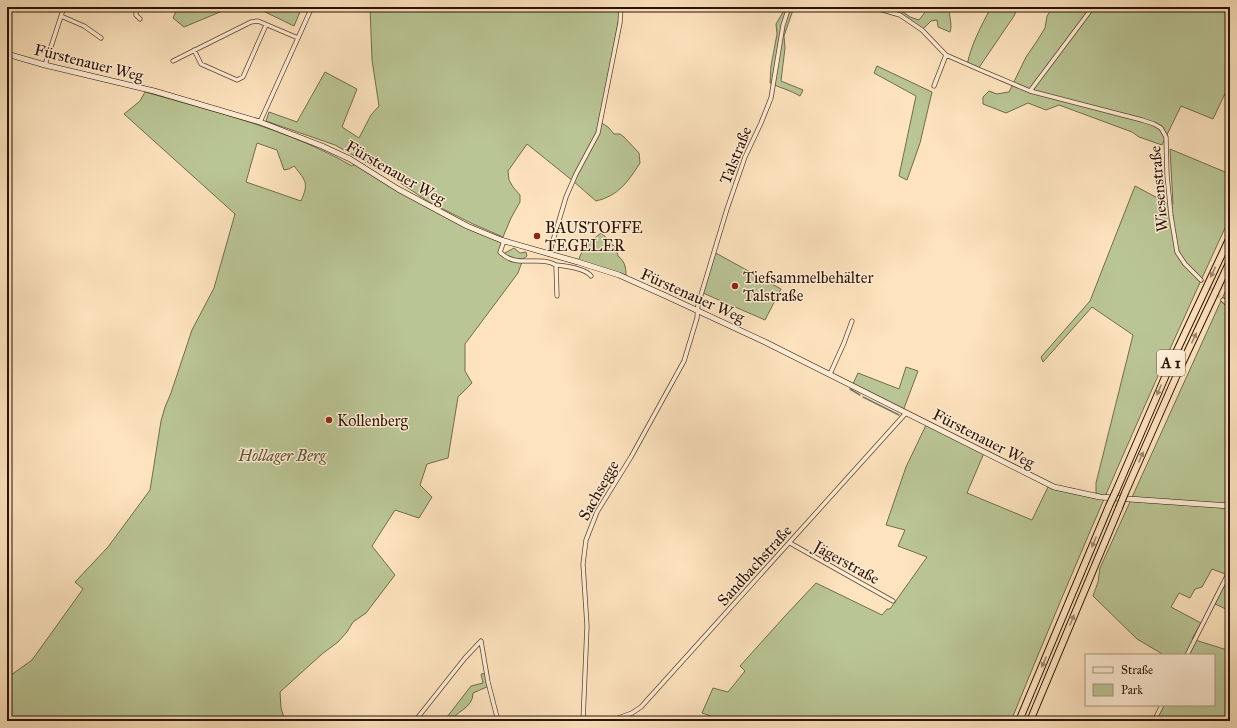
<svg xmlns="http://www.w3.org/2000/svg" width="1237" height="728" font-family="'IM FELL Great Primer',serif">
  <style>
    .green { fill: #bac595; stroke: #726c4c; fill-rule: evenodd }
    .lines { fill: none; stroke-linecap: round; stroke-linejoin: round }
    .stream { stroke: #70796b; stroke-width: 1.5 }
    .street-tunnel { stroke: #ddc4a2; stroke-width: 3.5; stroke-dasharray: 3.5 2; stroke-linecap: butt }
    .street-casing { stroke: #5f4632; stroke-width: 5 }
    .secondary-casing { stroke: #2a1204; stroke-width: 6 }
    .highway-casing { stroke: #2a1204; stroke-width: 8 }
    .street { stroke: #feedd5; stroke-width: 3.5 }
    .secondary { stroke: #feedd5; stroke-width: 5 }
    .highway { stroke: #fde3be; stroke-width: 6 }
    .highway-bridge-casing { stroke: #2a1204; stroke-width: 8; stroke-linecap: butt }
    .highway-bridge { stroke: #fde3be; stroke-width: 6 }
    .oneway { fill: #9e856a }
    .poi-dot { fill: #8f2418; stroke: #feedd5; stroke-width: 1.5 }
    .labels { text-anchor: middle; stroke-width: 3; stroke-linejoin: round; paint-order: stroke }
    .shield { fill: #feedd5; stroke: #6a5443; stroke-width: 1 }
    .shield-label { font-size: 15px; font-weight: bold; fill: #2a1204 }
    .street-label { font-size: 16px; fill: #2a1204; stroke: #feedd5 }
    .poi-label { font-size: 16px; fill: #2a1204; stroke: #feedd5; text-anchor: start }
    .park-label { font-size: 16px; font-style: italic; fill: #5c5137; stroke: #feedd5 }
  </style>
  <rect width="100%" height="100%" fill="#fde3be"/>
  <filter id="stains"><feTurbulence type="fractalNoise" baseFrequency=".005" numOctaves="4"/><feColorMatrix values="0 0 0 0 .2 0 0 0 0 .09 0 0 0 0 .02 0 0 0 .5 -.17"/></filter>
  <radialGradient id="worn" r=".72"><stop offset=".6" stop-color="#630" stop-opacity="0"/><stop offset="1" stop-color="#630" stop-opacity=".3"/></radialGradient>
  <path class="green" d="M178,7h54l-48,20 -11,-9z
    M255,7h47l-8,19z
    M370,7h251l-21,115 8,5 6,7h6l4,3 15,16 1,10c-12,19 -22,33 -44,38l-23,-20 -46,-37 -19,27 1,9 4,7 7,8v7l-9,16 -8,19 -30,-13 -44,-22 -39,-26 -55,-31 -69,-24 3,-9 28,10 28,-50 32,17 -15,38 17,11 12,-23 8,-9 -7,-46z
    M786,7h8l-10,29 1,12 -4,33 22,9 -3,6c-10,-6 -20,-8 -30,-13l1,-17 6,-32 -1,-10z
    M929,7h21c-2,9 3,17 0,25l-12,-5 -1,-7 -6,1 -9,9 -22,-15 3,-3 7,5 9,3z
    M991,7h27l-4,9 -36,53 -11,-4c5,-23 14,-38 24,-58z
    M1053,7h165l12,6v70l-17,36 -32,-13 -19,39 -23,-8 -7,-5 -73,-27 -13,5 -18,-7 -22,10 -23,-9v-7l6,-6 8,3 12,-2 17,-35 11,-16 8,-13 2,-12z
    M877,66l55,26 -12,51 -13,37 -8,-4 17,-80 -42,-23z
    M145,92c70,20 143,37 207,74l4,-3 96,56 52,22 -4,11 3,2 11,-6 6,5 6,-1 1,4 -4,3 -5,14 -53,71v27l7,12 -14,14 -10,61 -21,6 -7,21 12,12 -13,21 -24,-8 -23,36 23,29 -29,38 -13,9 -6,10 -9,10 -16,12 -42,38 1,16 4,13h-278v-43l25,-18 51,-71 -8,-7 33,-35 42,-57 11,-69 4,-14 6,-14 21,-63 22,-42 21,-74 -111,-100 16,-13zM257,143l20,7 7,20 5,-1 5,-3c12,15 15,17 7,35l-55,-19z
    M1170,149l60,25v43c-77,167 -150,334 -219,504h-292l1,-2 -18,-6 11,-25 15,4 17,-21 -5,-5 45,-50 31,-33 66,32 5,-6h3l37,-52 -29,-11 7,-16 -19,-5 20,-58 21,-44 57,30 -17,40 65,27 17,-35 51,11 -4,-3v-10l37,-148 -41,-28 -49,55 -2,-5 49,-56 45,-115 32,17 6,1z
    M601,233c7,6 16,14 17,23 8,6 8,13 8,23l-48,-17c5,-17 11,-19 23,-29z
    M714,252l67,37 -16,31 -62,-27z
    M1230,281v330l-17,-8 15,-28 -16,-6 -10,18 -7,2 -5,9 -11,-5 -8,14 30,16 -9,16 35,11 3,-5v76h-75l8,-16h51v-50h-50l-27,-16 -44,-43 5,-14 2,-14z
    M906,367l12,4 -15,40 -51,-25 6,-13 41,16z
    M487,673l2,13 -16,7c0,16 -18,18 -21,28h-4l-1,-4 24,-31 12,-3 -2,-9z"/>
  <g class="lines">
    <path class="stream" d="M850,389l10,6
      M863,397l36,18"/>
    <path class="street-tunnel" d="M1201,280l22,20"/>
    <defs>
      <path id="street" d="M132,7l4,4v4l4,4
        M872,7l28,8 22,15 24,25 32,14 52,22 112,29 12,4 7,4 5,9 1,38 4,41 6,36 8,12 16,16
        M61,16l23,10 17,12
        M194,50l7,14 36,16 6,-3 23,-52
        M173,61l78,-39 7,-1 40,17
        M45,65l19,-58
        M934,86l12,-31
        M1030,91l63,-84
        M260,122l52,-115
        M504,241l-4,11c16,17 39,3 56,13l1,31
        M549,254l17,-57 10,-23 22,-41 22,-110 1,-16
        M556,265c10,1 29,3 35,11
        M1223,300l7,6
        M830,374l14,-31 8,-22
        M790,543l103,58
        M481,641l7,41 10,39
        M1187,655l43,-85
        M415,721l50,-63 16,-17
        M583,721l4,-95 -4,-62 3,-24 11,-28 34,-55 53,-96 13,-43 1,-13 29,-96 18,-52 16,-34 10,-25 12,-73 6,-18
        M610,721l22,-8 9,-6 265,-294
        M1154,721l8,-16"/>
      <path id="secondary" d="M7,54l38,11 109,26 106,31 62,24 28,13 48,30 69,37 34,14 77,22 41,13 47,21 99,46 289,145 46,10 130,9"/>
      <path id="highway" d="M1116,491l56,-130 58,-124
        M1125,493l55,-125 50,-107
        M1019,721l90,-215
        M1030,721l89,-213"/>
    </defs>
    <use href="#street" class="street-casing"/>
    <use href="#secondary" class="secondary-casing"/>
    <use href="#highway" class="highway-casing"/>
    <use href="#street" class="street"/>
    <use href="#secondary" class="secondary"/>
    <use href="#highway" class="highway"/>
    <defs>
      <path id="highway-bridge" d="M1109,506l7,-15
        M1119,508l6,-15"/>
    </defs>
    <use href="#highway-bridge" class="highway-bridge-casing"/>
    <use href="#highway-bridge" class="highway-bridge"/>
  </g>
  <defs><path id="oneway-solid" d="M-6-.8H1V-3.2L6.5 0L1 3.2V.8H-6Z"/></defs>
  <g class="oneway">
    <use href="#oneway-solid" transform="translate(1213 272) rotate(115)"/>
    <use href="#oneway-solid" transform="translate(1194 338) rotate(-65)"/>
    <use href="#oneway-solid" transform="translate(1159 390) rotate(113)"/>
    <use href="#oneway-solid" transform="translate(1141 457) rotate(-66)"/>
    <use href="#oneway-solid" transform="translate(1094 542) rotate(113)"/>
    <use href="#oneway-solid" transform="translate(1072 620) rotate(-67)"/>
    <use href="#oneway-solid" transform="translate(1044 662) rotate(113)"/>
  </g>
  <g class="poi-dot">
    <circle cx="537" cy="236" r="4"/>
    <circle cx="735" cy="286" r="4"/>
    <circle cx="329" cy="420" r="4"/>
  </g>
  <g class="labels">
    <rect class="shield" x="1157" y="350" width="28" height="26" rx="3"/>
    <g class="shield-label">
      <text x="1171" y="368">A 1</text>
    </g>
    <g class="street-label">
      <text transform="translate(89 62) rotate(14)" y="6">Fürstenauer Weg</text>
      <text transform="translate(735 155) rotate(-68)" y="6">Talstraße</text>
      <text transform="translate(396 172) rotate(30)" y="6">Fürstenauer Weg</text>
      <text transform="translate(1158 189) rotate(-95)" y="6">Wiesenstraße</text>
      <text transform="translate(693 295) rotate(24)" y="6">Fürstenauer Weg</text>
      <text transform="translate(984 438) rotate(27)" y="6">Fürstenauer Weg</text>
      <text transform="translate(598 490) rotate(-61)" y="6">Sachsegge</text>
      <text transform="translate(847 562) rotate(29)" y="6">Jägerstraße</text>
      <text transform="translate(754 565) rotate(-48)" y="6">Sandbachstraße</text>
    </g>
    <g class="poi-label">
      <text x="545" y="233">BAUSTOFFE<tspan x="545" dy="18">TEGELER</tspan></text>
      <text x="743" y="283">Tiefsammelbehälter<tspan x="743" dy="18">Talstraße</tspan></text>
      <text x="337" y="426">Kollenberg</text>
    </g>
    <g class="park-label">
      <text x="282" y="461">Hollager Berg</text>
    </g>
  </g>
  <rect width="1237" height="728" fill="none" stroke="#fde3be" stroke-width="24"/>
  <rect x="8" y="8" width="1221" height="712" fill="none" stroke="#2a1204" stroke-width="2"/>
  <rect x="12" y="12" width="1213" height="704" fill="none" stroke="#2a1204"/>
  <rect x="1085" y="654" width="130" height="52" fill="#feedd5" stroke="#a99581"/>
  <rect x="1093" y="667" width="20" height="6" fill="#feedd5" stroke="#a99581"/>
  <text x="1121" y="674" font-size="12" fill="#2a1204">Straße</text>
  <rect x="1093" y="684" width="20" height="12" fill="#bac595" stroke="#a99581"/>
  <text x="1121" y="694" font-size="12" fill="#2a1204">Park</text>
  <rect width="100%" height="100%" filter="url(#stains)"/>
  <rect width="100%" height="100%" fill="url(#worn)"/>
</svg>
